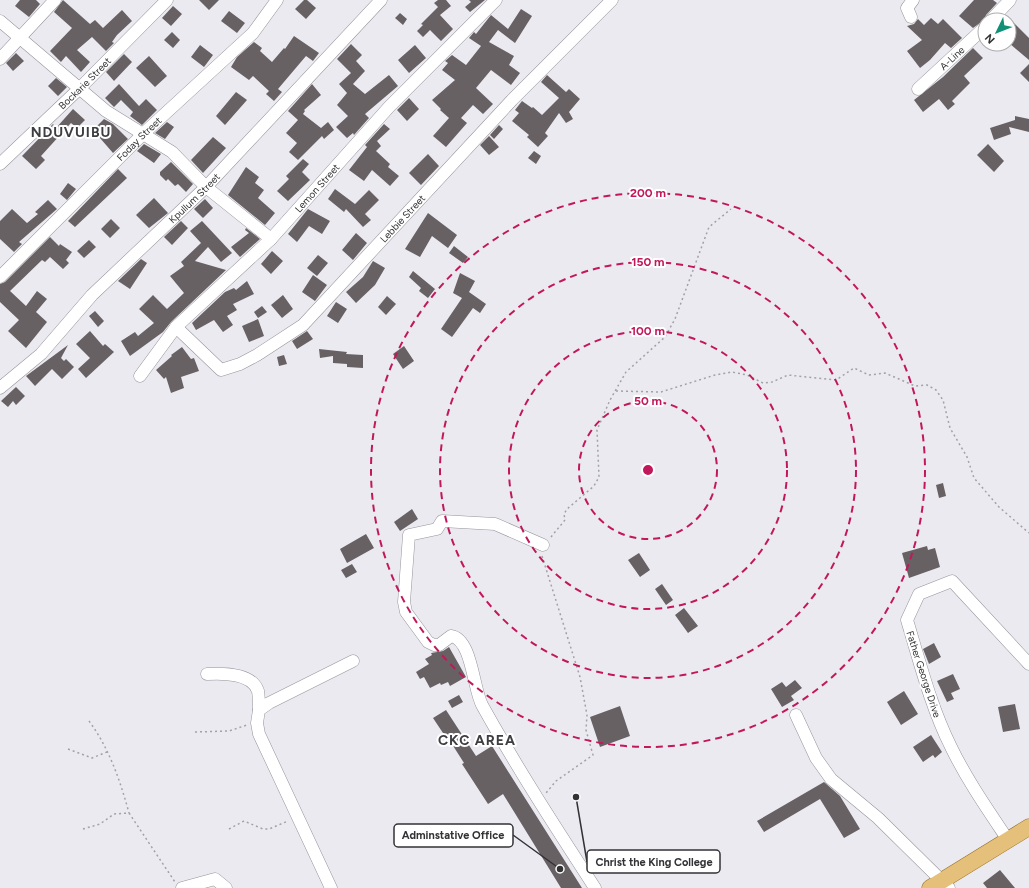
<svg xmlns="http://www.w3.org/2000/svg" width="1029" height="888" font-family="Figtree,sans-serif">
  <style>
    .building { fill: #686164 }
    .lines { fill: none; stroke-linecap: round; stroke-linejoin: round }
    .minor-casing { stroke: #95949a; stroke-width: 13 }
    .major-casing { stroke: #9b7329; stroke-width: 17 }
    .path { stroke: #a3a1a7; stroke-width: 1.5; stroke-dasharray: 2 3; stroke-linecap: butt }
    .minor { stroke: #fff; stroke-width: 12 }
    .major { stroke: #e5c07a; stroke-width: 16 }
    .ring { fill: none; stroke: #c2185b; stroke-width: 2; stroke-dasharray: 7 5 }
    .labels { text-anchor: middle; stroke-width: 4; stroke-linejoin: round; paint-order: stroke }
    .street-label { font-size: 10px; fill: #333235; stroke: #fff }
    .district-label { font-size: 14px; font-weight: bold; letter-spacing: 1px; fill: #3e3d42; stroke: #fff }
    .centre { fill: #c2185b; stroke: #fff; stroke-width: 2 }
    .ring-label { font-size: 12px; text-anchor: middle; font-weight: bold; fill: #c2185b; stroke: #fff; stroke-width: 4; stroke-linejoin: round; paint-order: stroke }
    .leader { fill: none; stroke: #333235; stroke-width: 1.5 }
    .callout-dot { fill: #333235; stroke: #fff; stroke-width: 1.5 }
    .callout { fill: #fff; stroke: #333235; stroke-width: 1.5 }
    .callout-label { font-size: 11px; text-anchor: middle; font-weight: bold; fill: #333235 }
  </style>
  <rect width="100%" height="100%" fill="#eceaf1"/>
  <path class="building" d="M20,0h16l4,4 -11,13 -14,-11z
    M63,0l27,24 5,-4 8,8 19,-18 10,11 -15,14 -5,7 2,1 -8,8 -14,-14 -15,13 13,12 -9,10 -15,-16 -5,6 -11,-11 22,-23 -18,-16z
    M199,0h20l-10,10z
    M304,0h3l9,8 -10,11 -11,-10z
    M438,0h8l5,6 -11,9 13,14 -12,12 -11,-11 -7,7 -6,-6 6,-6 -2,-1 17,-17 -4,-4z
    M469,0h16l-15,12 -5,-5 6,-5z
    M974,0h19l4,3 -11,12 -2,5 -11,8 -14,-12z
    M173,6l9,8 -11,12 -9,-8z
    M521,9l11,7 -17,27 -17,-13 -9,12 25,14 -5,9 11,8 -9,12 -20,-15 -15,18 17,16 -10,10 -10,-9 -12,13 6,5 -21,24 -13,-11 16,-18 -9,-8 1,-1 -9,-9 23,-20 -13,-10 6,-7 -3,-2 7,-6 14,10 15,-19 -12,-8 5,-6 2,2 15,-19 17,14z
    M229,11l16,12 -8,10 -16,-12z
    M400,13l7,6 -4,6 -8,-7z
    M1006,15l23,23v22l-20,-17v-23h-8z
    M931,18l7,6 5,-5 19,19 -11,10 -6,-5 -15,17 -10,8 -13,-17 15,-11 -15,-14 7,-2 4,-5 6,6z
    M172,32l8,8 -7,8 -9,-8z
    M294,36l25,17 -6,8 -7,-5 -28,33 4,3 -8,9 -8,-7 3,-3 -16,-15 -4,4 -18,-13 6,-10 17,-15 8,6 -2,3 12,11 12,-14 1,1z
    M351,44l11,11 -6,6 9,10 -12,13 12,10 24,-19 9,11 -33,28 4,4 -15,17 -1,-2 -6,5 -11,-11 12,-11 -11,-11 10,-12 -8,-9 12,-11 -14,-14z
    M200,45l13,10 -9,12 -13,-10z
    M415,45l11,13 -17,15 -11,-13z
    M973,48l10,10 -19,18 6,7 -18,18 3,3 -7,6 -9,-11 -16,13 -9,-12 29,-23z
    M16,53l8,8 -11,10 -7,-8z
    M124,54l8,8 -18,19 -8,-9z
    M149,56l18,20 -12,11 -19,-19z
    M1029,64v18l-9,-9z
    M547,75l19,17 3,-3 11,10 -11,13 4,7 -7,4 -7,-10 -14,20 3,3 -10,11 -11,-10 2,-2 -17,-14 7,-8 -4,-3 7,-9 10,7 1,-1 9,8 17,-17 -18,-16z
    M56,78l11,9 -9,9 -10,-10z
    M119,84l20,22 7,-7 11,11 -15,15 -12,-9 3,-4 -12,-12 -7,7 -9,-9z
    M312,84l9,11 -17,15 1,1 -2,3 18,14 7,-6 6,8 -10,9 -2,-3 -24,24 -9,-8 8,-9 -11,-10 12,-13 -10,-9z
    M236,92l11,8 -22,25 -9,-9z
    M409,98l10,11 -12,12 -10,-11z
    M73,109l12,11 -8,8 -6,-5 -30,33 4,4 -9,9 -14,-13 31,-32 3,4z
    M1015,116l14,3v13l-20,-5 2,7 -17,6 -4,-12 25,-8z
    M104,119l9,5 15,15 -15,14 -20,-23z
    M167,122l7,5 -9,12 -10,-6z
    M384,124l6,5 -13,12 4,5 -5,5 14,13 -2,3 11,9 -9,10 -18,-16 -8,11 -15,-11 18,-23 -2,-2z
    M499,125l4,4 -9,10 -4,-4z
    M489,136l10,11 -10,8 -9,-10z
    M213,137l13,11 -23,25 -12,-13z
    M144,144l17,10 -7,9 -17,-12z
    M988,144l16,17 -10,11 -17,-17z
    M534,151l7,5 -5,8 -8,-6z
    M428,154l11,12 -18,19 -12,-12z
    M303,159l6,5 -7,8 8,8 -22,21 -11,-10 12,-12 -3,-3z
    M171,162l22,22 -7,8 -8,-8 -3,2 -7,-7 -2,2 -6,-6v-3z
    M246,167l13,10 -4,6 9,7 -6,8 17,15 -10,12 -37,-30z
    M118,169l9,9 -52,49 -7,-6z
    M68,183l8,6 -9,11 -7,-6z
    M335,189l20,15 14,-14 10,10 -14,14 6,6 -8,7 -17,-18 -2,3 -16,-13z
    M154,198l14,15 -19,15 -13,-13z
    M205,199l8,9 -10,10 -9,-9z
    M48,200l9,9 -38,33 3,2 -8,8 -14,-13v-18l12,-12 15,14 11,-9 -3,-2z
    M308,209l22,12 -8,13 -13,-8 -12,16 -9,-8z
    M428,213l29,22 -9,13 -16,-12 -12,21 -15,-8z
    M111,219l9,9 -10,10 -9,-9z
    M181,221l7,7 -16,17 -8,-8z
    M202,221l30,32 -11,9 -13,-15 -13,14 31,9 -55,52 -8,10 -33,24 -9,-15 14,-9 3,4 16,-13 -15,-14 14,-14 14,14 17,-16 -14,-17 14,-10 -3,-4 20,-19 -11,-12z
    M246,228l14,11 -20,18 -9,-10 18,-14 -4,-3z
    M356,233l11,10 -14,17 -11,-10z
    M50,237l9,9 1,-2 12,8 -6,8 3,3 -6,6 -13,-12 -5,5 -3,-2 -32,31 16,15 11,-15 10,8 -11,13 11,10 -21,26 -18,-17 11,-11 -19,-18v-18l5,-2z
    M89,240l7,7 -12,11 -7,-7z
    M454,246l14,11 -5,6 -14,-10z
    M272,251l11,10 -12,13 -10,-10z
    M318,255l10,8 -11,13 -10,-8z
    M141,259l6,4 -17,26 -12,-8z
    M373,261l12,7 -10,17 -19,18 -10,-11 17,-15z
    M413,271l22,18 -7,9 -9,-7 2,-3 -12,-11z
    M460,273l15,8 -6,11 17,12 -6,9 -7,-5 -21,29 -11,-8 21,-31 -9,-5z
    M313,275l14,10 -12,16 -13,-9z
    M247,281l7,13 -21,10 4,6 -10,6 6,9 -10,7 -9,-12 -18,10 -4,-7 33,-31 9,-4 2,2z
    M283,295l10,14 -11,9 -11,-13z
    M387,296l9,8 -10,11 -8,-8z
    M336,302l11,7 -9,14 -11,-7z
    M262,306l5,6 -9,6 -4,-6z
    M95,311l9,10 -6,6 -9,-11z
    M258,319l6,17 -15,6 -7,-16z
    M90,331l13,15 2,-2 9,8 -28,26 -8,-9 12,-11 -14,-14z
    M307,331l6,8 -16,10 -5,-8z
    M68,345l-7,13 3,3 2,-2 8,8 -12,12 -10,-10 -17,17 -9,-10z
    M404,346l10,15 -11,8 -10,-15z
    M182,347l9,12 3,-1 5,13 -18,6 3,11 -13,5 -5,-16 -2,2 -8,-9 16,-14 -1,-1z
    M319,349l28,3 -1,2 17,1v13l-16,-1v-3l-14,-1v-7l-13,2z
    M284,355l3,9 -8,2 -2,-9z
    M16,387l9,9 -9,9 -3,-4 -5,6 -7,-6z
    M943,483l3,13 -7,2 -3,-13z
    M412,509l6,10 -18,12 -6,-9z
    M366,534l8,14 -27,15 -7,-14z
    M927,546l1,4 7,-2 5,19 -31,11 -7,-25z
    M639,553l11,17 -10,7 -12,-17z
    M352,564l5,8 -11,6 -5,-8z
    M662,584l11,16 -7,5 -11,-16z
    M684,608l14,18 -10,7 -13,-18z
    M934,643l7,14 -12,7 -6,-15z
    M449,647l17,30 -16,9 -2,-4 -7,3 -1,-2 -10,5 -6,-11 -4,2 -4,-7 13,-8 -4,-5 7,-4 -1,-2 12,-2z
    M953,674l7,15 -9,4 3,6 -7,3 -10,-21z
    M795,680l7,8 -11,8 3,4 -12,7 -11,-18 11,-7 4,5z
    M904,691l14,23 -17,11 -14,-23z
    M459,695l4,7 -11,6 -4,-7z
    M1015,704l5,25 -17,3 -5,-25z
    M620,706l10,30 -30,11 -10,-30z
    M446,710l30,46 16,-10 90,142h-21l-58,-94 -15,10 -26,-40 2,-1 -14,-22 -1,1 -16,-24z
    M931,735l11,17 -7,6 -2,-3 -10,7 -10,-15z
    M824,782l16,14 20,33 -16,9 -24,-39 -56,33 -7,-11z
    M1000,870l15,18h-28l-4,-5z"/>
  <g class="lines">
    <defs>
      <g id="minor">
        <path d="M911,17l-4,-9 6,-8"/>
        <path d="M991,20l19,-20"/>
        <path d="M0,21l106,90 66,41 34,35 65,52"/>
        <path d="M0,59l55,-59"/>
        <path id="s1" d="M918,89l67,-62"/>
        <path id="s2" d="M0,164l80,-76 87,-88"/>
        <path id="s3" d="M0,277l144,-144 109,-100 24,-33"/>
        <path id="s4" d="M176,327l45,43 19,-6 17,-9 46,-30 209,-225 100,-100"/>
        <path id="s5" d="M140,376l36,-49 95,-88 118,-132 107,-107"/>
        <path id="s6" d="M0,388l41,-34 51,-59 114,-108 175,-187"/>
        <path d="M543,545l-48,-21 -53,-3 -5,8 -28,6 -5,67 2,10 22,30 6,3h5l12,-9c21,3 22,52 31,69 35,63 74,123 113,183"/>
        <path d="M207,674c15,-1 45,-1 51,17 1,6 1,13 1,19"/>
        <path d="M796,715l20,43 15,21 47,39 71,70"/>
        <path d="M1008,840c-20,-30 -41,-60 -57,-93 -20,-40 -31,-84 -44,-127l12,-26 33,-13 77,83"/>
        <path d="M182,888l33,-9 11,9"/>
        <path d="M331,888l-72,-154 -2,-11 2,-13 10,-7 84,-42"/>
      </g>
      <path id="major" d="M930,888l99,-61"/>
    </defs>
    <use href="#minor" class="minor-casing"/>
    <use href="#major" class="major-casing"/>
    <path class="path" d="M616,391l45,1 54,-17 17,-3 15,3 16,8 9,-1 16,-7 48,5 18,-12 15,7 16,-2 30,13 12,-1 9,5 7,10 7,28 17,29 7,21 25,29 30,26
      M551,537l14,-17 -1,-6 3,-5 27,-23 5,-9 -2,-47 13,-30 16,-28 39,-35 10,-18 34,-92 22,-18
      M542,556l38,121 7,38 -1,15 7,25 -37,26 -10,12
      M89,721c20,27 31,59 40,92
      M195,732l34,-1 18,-6
      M68,749l24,9 15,-6
      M83,829l17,-5 14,-10 15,-1 46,69
      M229,829l15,-8 19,8h6l19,-8"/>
    <use href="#minor" class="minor"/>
    <use href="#major" class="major"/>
  </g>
  <g class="ring">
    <circle cx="648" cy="470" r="69"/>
    <circle cx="648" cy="470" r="139"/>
    <circle cx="648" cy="470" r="208"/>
    <circle cx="648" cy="470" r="277"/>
  </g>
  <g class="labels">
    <g class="street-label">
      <text dy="4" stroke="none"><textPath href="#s1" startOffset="46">A-Line</textPath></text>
      <text dy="4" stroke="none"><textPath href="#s2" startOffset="117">Bockarie Street</textPath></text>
      <text dy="4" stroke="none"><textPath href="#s3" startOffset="196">Foday Street</textPath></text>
      <text dy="4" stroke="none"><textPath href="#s5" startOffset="259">Lemon Street</textPath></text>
      <text dy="4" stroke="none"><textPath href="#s6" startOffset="272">Kpullum Street</textPath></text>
      <text dy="4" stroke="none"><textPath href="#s4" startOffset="302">Lebbie Street</textPath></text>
      <text transform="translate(924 674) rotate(72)" y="4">Father George Drive</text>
    </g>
    <g class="district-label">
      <text x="71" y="137">NDUVUIBU</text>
      <text x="477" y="745">CKC AREA</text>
    </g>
  </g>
  <circle cx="648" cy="470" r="6" class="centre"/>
  <g class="ring-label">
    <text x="648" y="197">200 m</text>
    <text x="648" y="266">150 m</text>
    <text x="648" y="335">100 m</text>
    <text x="648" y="405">50 m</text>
  </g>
  <path class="leader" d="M560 869L513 835M576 797L587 862"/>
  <g class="callout-dot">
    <circle cx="560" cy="869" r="4"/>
    <circle cx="576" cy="797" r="4"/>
  </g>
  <g class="callout">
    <rect x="394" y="824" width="119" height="23" rx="4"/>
    <rect x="587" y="850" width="133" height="23" rx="4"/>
  </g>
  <g class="callout-label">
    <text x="453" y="839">Adminstative Office</text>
    <text x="654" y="866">Christ the King College</text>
  </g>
  <g transform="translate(997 32) rotate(227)"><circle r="19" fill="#ffffff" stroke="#adadae"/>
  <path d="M0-3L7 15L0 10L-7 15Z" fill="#109077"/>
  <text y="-6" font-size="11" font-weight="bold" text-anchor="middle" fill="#333235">N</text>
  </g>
</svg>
